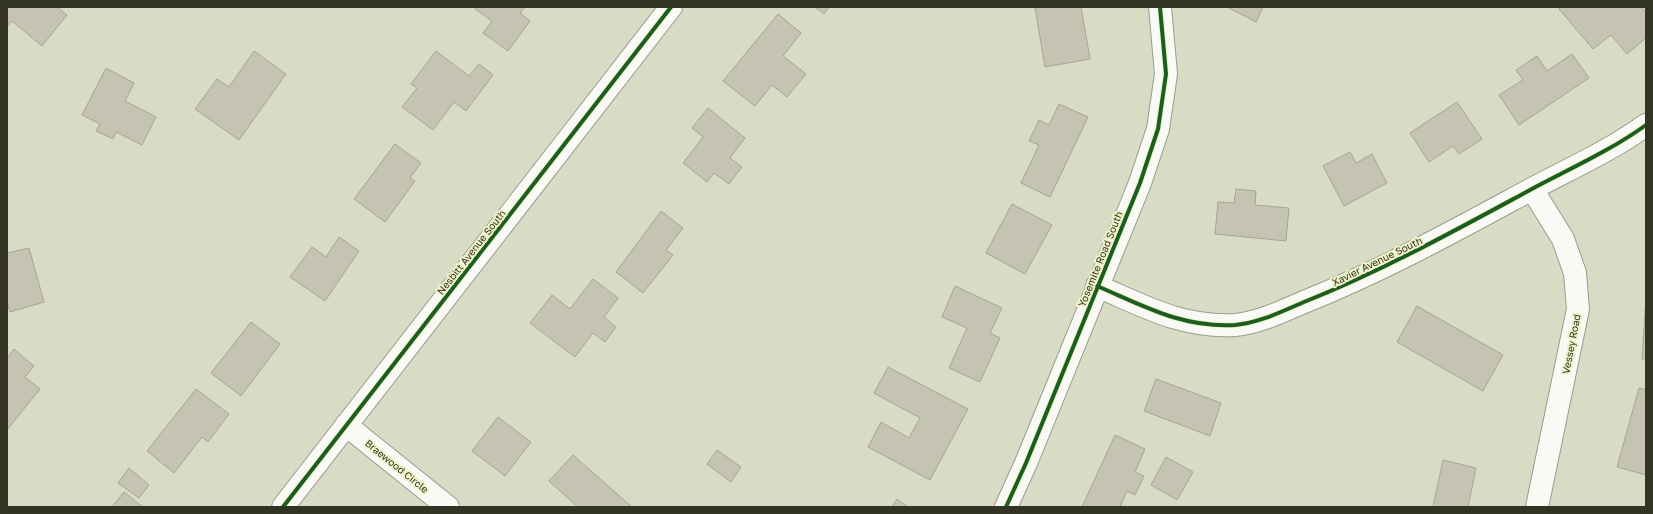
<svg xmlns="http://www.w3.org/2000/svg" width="1653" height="514" font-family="'Golos Text',sans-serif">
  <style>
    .building { fill: #c5c4b2; stroke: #a6a594 }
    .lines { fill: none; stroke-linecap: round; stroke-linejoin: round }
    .minor-casing { stroke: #9a9c8b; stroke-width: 24 }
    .minor { stroke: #f9faf6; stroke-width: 22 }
    .cycleway-casing { stroke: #eff2c9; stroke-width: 6 }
    .cycleway { stroke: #1b5e20; stroke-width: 4 }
    .labels { text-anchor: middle; stroke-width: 4; stroke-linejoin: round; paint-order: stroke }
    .street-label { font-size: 10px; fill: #323323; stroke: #eff2c9 }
  </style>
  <rect width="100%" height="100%" fill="#d9dcc5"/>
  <path class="building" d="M7,7h50l10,8 -25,31 -30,-25 -5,6z
    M477,7h48l-5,6 10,8 -22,30 -25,-18 9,-12 -17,-12z
    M815,7h14l-5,7z
    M1035,7h46l9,52 -45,8z
    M1227,7h36l-7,15z
    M1561,7h80l5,6v25l-19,16 -16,-19 -18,14 -34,-40z
    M778,14l23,19 -18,23 23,18 -19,23 -15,-12 -17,21 -32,-25z
    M254,51l32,23 -47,66 -44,-31 22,-30 12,8z
    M436,51l33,25 10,-12 14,11 -27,36 -12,-9 -21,28 -31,-23 15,-19 -6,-4z
    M1572,54l17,24 -70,47 -20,-30 24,-15 -7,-10 21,-14 10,15z
    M106,68l28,15 -9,18 31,16 -14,28 -26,-13 -3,7 -17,-8 4,-7 -18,-9z
    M1457,102l25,37 -23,15 -6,-8 -24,16 -19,-29z
    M1059,104l29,13 -38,80 -29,-14 18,-38 -10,-4 10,-21 10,5z
    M708,108l37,30 -15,20 12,9 -13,17 -15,-11 -7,9 -24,-19 20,-26 -11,-9z
    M395,144l26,19 -11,15 5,3 -30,41 -31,-23z
    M1350,152l6,11 16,-9 15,29 -43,23 -21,-40z
    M1236,189l20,2 -1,14 34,3 -3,33 -71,-7 3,-32 16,1z
    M1012,204l40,21 -27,49 -39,-21z
    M661,211l22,17 -17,22 7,5 -30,38 -27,-21z
    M339,237l20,14 -34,50 -35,-24 22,-30 14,10z
    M29,248l15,54 -34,10 -3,-10v-49z
    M593,279l25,19 -14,19 12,10 -11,15 -12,-9 -18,24 -45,-34 22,-28 18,14z
    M955,286l47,22 -12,25 10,5 -20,44 -31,-14 18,-40 -25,-11z
    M1646,297v62h-4z
    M1417,306l86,49 -20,36 -86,-49z
    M251,322l29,22 -39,52 -30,-23z
    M14,349l20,17 -9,11 15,12 -33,41v-72z
    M888,367l80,42 -38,71 -62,-33 13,-25 28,16 11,-20 -46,-25z
    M1156,379l65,24 -11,33 -66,-25z
    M1639,388l7,2v85l-29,-8z
    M196,389l33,25 -21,28 -6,-5 -28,36 -27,-22z
    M498,417l33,25 -26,34 -33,-25z
    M1115,435l30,14 -10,23 9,4 -9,19 -8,-4 -7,16h-38z
    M717,450l24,17 -10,15 -24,-18z
    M573,455l59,52h-54l-29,-26z
    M1166,457l27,15 -16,28 -26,-15z
    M1443,460l33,8 -8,39h-35z
    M129,468l20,17 -10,13 -21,-15z
    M124,492l19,15h-31z
    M897,499l11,8h-16z"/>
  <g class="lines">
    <defs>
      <path id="minor" d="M1532,189l31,50 12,34 3,36 -41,198
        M1097,286c47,20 85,42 138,39 24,-2 48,-14 69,-23 78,-31 152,-72 226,-112 39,-21 80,-39 116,-65
        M346,425l102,82
        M283,507l388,-500
        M1006,507l20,-44 114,-280 18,-54 8,-55 -6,-67"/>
    </defs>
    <use href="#minor" class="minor-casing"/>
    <use href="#minor" class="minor"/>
    <defs>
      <path id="cycleway" d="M1097,286c47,20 85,42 138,39 24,-2 48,-14 69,-23 78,-31 152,-72 226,-112 39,-21 80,-39 116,-65
        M283,507l388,-500
        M1006,507l20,-44 114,-280 18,-54 8,-55 -6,-67"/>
    </defs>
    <use href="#cycleway" class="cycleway-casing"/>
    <use href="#cycleway" class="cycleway"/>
  </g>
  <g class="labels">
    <g class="street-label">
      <text transform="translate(471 252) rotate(-52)" y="4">Nesbitt Avenue South</text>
      <text transform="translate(1100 259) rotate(-68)" y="4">Yosemite Road South</text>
      <text transform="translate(1377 261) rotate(-26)" y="4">Xavier Avenue South</text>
      <text transform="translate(1571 344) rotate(-79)" y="4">Vessey Road</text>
      <text transform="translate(397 466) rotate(39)" y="4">Braewood Circle</text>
    </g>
  </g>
  <rect width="1653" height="514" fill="none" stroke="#323323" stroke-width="16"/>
</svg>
